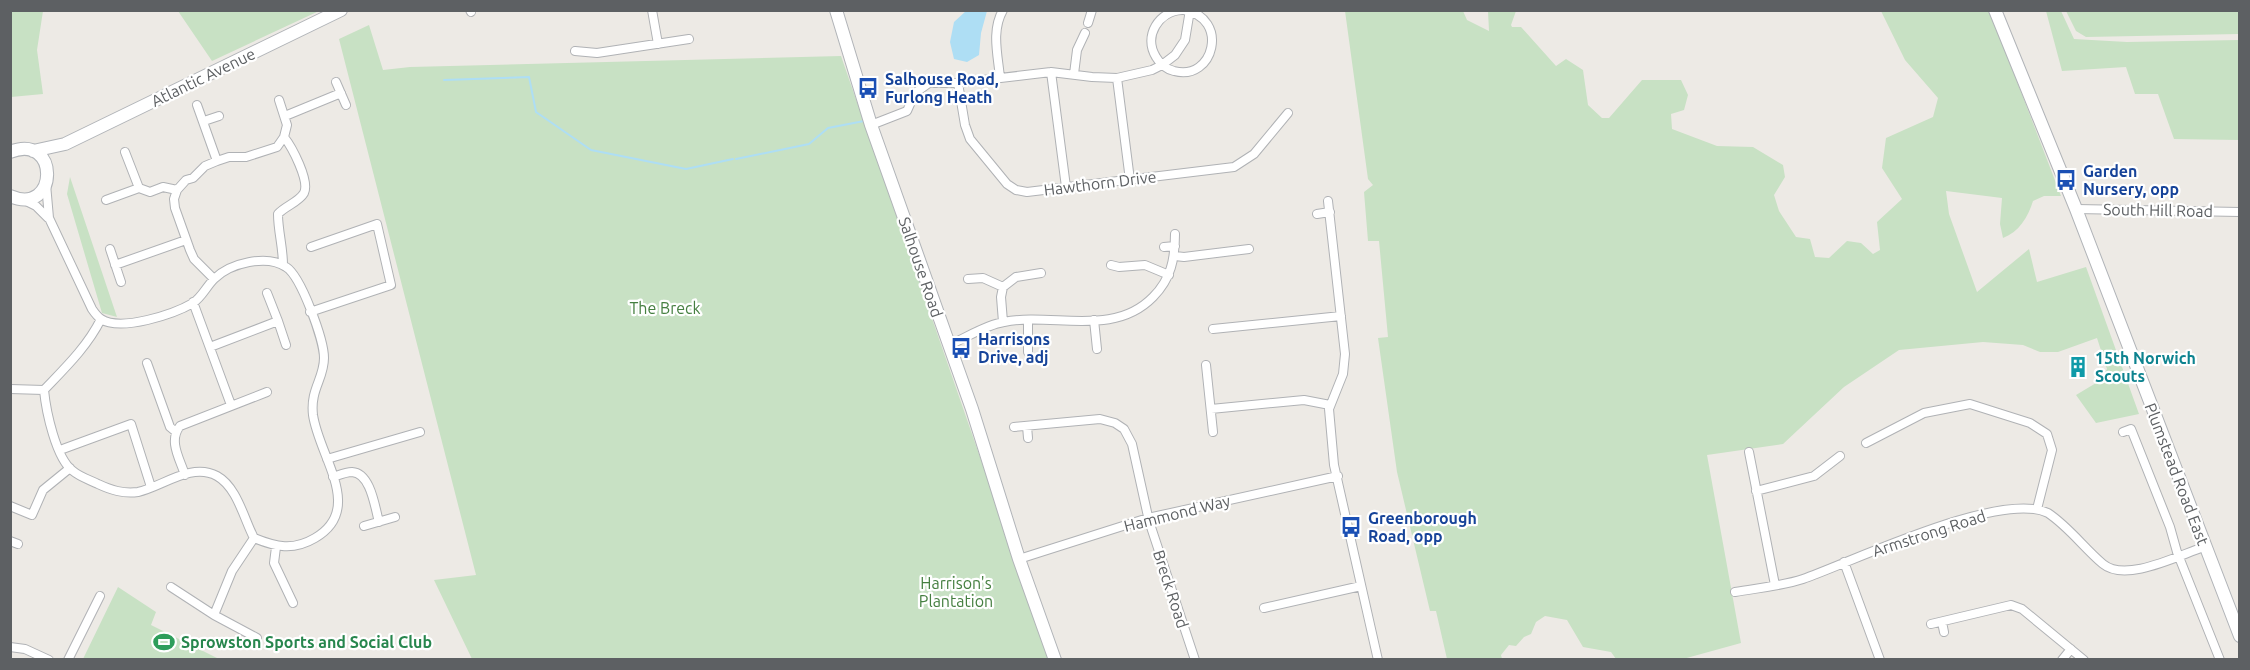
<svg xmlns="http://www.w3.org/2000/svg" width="2250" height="670" font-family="Ubuntu,sans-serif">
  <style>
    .green { fill: #c8e1c4 }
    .water { fill: #aedef4 }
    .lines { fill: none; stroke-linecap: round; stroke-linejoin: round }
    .stream { stroke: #aedef4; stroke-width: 2 }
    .street-casing { stroke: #b0b2b5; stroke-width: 10 }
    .secondary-casing { stroke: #b1b4b8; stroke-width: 14 }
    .street { stroke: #fff; stroke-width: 8 }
    .secondary { stroke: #fff; stroke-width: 12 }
    .labels { text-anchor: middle; stroke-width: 4.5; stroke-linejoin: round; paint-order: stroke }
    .street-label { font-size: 16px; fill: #5d6063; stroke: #fff }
    .transit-label { font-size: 16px; font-weight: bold; fill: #164399; stroke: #fff; text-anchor: start }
    .park-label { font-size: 16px; fill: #457f40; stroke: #fff }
    .culture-label { font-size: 16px; font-weight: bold; fill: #0d838f; stroke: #fff; text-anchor: start }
    .leisure-label { font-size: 16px; font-weight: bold; fill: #27864d; stroke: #fff; text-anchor: start }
  </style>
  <rect width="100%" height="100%" fill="#edeae5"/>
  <path class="green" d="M11,10l32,1 -6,39 6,44 -32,3z
    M178,11h141l-107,50z
    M1345,11h118l4,9 22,11 -1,-20h28l-5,14 1,2h9l35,39 10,-7 17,11 5,35 14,13h7l33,-38h39l7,15 -4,15 -13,4 1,15 45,17 36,1 30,18 2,12 -11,18 5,16 17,26 14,2 5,18 14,1 18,-17 14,2 12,11 7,-4 -3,-28 25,-23 -20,-31 4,-30 47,-21 5,-19 -33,-38 -24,-49h109l71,185h-17l-11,5c-5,16 -14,31 -30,37l-3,-14 2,-26 -56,-7 3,23 28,78 52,-43 8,33 49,-15 53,147 -43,9 -20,-28 25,-15 6,-11 -10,-31 -39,14h-18l-17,-7 -40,-3 -84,8 -55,37 -61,57 -76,11 34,188 -58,16h-67l-5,-7 -28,-5 -16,-27 -22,-4 -9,6 -5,12 -7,3 -8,9 -7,-1 -8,10 1,4h-55l-11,-48h-6l-33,-139 -19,-134 10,-1 -9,-96h-11l-4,-49 9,-7 -5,-6z
    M2046,11h15l13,28 53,3 112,-2v100l-65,-1 -16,-45h-23l-9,-27 -64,4z
    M2066,11h173v23l-153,3 -10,-6z
    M369,25l14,45 27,-3 431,-11 209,603h-578l-38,-79 42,-5 -137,-536z
    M70,177l47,140 -15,-4 -35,-119z
    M118,587l38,25 -5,13 68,34h-136z"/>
  <path class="water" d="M966,11h21l-6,22 -2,22 -12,7 -13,-3 -4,-17 4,-20z"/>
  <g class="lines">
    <path class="stream" d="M444,80l85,-3 7,35 55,38 95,19 47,-10
      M736,159l73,-15 19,-16 36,-7"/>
    <defs>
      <path id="street" d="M470,10l1,2
        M652,10l6,34
        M1182,10c-23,1 -39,26 -26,47 4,7 10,12 18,14 40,11 56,-53 10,-61
        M1088,23l4,-13
        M575,51l22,2 92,-14
        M1051,72l15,115
        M1074,74l3,-24 8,-17
        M1000,78c-2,-23 -9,-47 3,-68
        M1117,78l13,102
        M336,82l10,23
        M958,83l7,42 5,14 37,45 9,6 11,2 207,-25 20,-13 34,-41
        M197,105l20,56
        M285,116l56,-23
        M204,121l15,-5
        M871,125l36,-14 8,-18 14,-10h29l93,-11 41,5 25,1 35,-8 10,-5 13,-10 10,-15 5,-30
        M125,152l14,36 11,4 13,-5 14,3
        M46,184l3,34 43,91c2,3 6,8 9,10 20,13 73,-5 92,-16 9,-6 13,-16 21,-24 16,-16 53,-25 72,-12 15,9 38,73 38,91 0,21 -14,31 -11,57 6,42 52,94 2,123 -22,13 -39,9 -61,0 -10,-19 -17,-51 -37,-62 -26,-14 -55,11 -79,16 -15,2 -27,-2 -40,-8 -8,-4 -18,-7 -25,-13 -17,-12 -27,-60 -29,-81 21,-22 43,-43 57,-71
        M24,200l12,6 12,12
        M106,200l33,-12
        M1328,201l17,153 -2,20 -14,35 5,56 44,195
        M2076,209l164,3
        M1317,214l13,-2
        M1164,247l11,-1
        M110,249l11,33
        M1175,256l9,1 65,-8
        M115,265l71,-25
        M283,265c0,-18 -5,-34 -5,-51 7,-8 21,-12 26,-21 6,-12 -12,-46 -20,-56
        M1111,265l8,2 26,-2 24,10
        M214,279l-20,-20 -4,-9 -15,-42 -1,-9 3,-9 9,-10 7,-2 12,-12 12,-5 12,-4h17l31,-10 7,-10 3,-12 -8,-25
        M968,279l15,-1 20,9
        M193,302l38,103
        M310,312l81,-27 -14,-61 -66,23
        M1094,320l3,29
        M278,321l8,24
        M1003,322l-2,-25 2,-10 13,-10 25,-4
        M1213,329l128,-13
        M949,345c17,-7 36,-20 55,-23 49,-10 109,16 149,-25 18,-18 22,-38 22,-63
        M210,347l68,-26 -11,-28
        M1028,352v-31
        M147,363l23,64 6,5
        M1206,365l7,67
        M10,389l34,1
        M1211,409l93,-9 26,5
        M1027,426l1,12
        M1014,427l86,-8 15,4 9,6 8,15 17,77 46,139
        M2123,432l8,-3 39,98 7,25 43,108
        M1866,443l58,-30 46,-9 60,19 17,11 5,16 -15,59
        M60,450l71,-26 20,63
        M1749,452l26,133
        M327,459l93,-27
        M185,475c-5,-16 -17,-34 -5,-49l87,-34
        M333,477c6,-2 13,-5 19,-5 19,1 23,36 27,50
        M1756,491l58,-15 26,-20
        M10,506l22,9 11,-25 27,-22
        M364,526l31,-9
        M10,541l8,3
        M276,547l-2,16 19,40
        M1019,559l129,-41 190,-42
        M1844,562l36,98
        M171,587l43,28 18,-44 22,-33
        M1735,592c23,-4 47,-6 68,-13 51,-18 198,-89 245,-66 21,14 36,35 55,51 23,19 76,-9 101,-17
        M1264,608l97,-22
        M214,615l43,23
        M1942,622l2,10
        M1931,624l80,-19 11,4 62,51
        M10,647l15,2 24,11
        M68,660l32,-64
        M2062,660l9,-11"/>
      <path id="secondary" d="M836,10l35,115 101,284 47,150 36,101
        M1995,10l81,199 164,427
        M33,151l32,-7 276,-134
        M10,152c50,-20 49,65 0,44"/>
    </defs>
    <use href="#street" class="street-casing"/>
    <use href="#secondary" class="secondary-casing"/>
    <use href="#street" class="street"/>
    <use href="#secondary" class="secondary"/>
  </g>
  <defs>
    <symbol id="bus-bare" viewBox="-9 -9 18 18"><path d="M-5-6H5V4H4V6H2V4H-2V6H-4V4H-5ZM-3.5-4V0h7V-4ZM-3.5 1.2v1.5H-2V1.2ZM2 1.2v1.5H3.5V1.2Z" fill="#1a4fb4" stroke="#fff" stroke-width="2.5" paint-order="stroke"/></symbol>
    <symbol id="building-bare" viewBox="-9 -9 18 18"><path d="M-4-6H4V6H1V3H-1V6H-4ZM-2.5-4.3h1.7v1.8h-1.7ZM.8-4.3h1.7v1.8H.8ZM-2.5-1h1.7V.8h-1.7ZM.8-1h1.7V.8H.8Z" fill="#0f9aa8" stroke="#fff" stroke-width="2.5" paint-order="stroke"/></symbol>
    <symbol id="stadium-bare" viewBox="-9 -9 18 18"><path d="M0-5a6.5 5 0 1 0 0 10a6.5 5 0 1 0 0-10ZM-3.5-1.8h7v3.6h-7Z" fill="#2e9e5b" stroke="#fff" stroke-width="2.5" paint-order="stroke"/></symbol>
  </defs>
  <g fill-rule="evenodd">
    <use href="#bus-bare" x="853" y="73" width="30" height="30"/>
    <use href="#bus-bare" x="2051" y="165" width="30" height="30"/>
    <use href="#bus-bare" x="946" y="333" width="30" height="30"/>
    <use href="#building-bare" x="2063" y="352" width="30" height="30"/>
    <use href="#bus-bare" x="1336" y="512" width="30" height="30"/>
    <use href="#stadium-bare" x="149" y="627" width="30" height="30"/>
  </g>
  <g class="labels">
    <g class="street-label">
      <text transform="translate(203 77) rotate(-26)" y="6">Atlantic Avenue</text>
      <text transform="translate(1100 183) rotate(-7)" y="6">Hawthorn Drive</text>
      <text transform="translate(2158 210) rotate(1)" y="6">South Hill Road</text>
      <text transform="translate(921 267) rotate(71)" y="6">Salhouse Road</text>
      <text transform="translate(2177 474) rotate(69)" y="6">Plumstead Road East</text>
      <text transform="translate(1177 513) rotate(-14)" y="6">Hammond Way</text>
      <text transform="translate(1929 533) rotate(-18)" y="6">Armstrong Road</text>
      <text transform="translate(1171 589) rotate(72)" y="6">Breck Road</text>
    </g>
    <g class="transit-label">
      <text x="885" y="85">Salhouse Road,<tspan x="885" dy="18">Furlong Heath</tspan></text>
      <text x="2083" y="177">Garden<tspan x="2083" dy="18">Nursery, opp</tspan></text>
      <text x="978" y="345">Harrisons<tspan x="978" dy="18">Drive, adj</tspan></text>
      <text x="1368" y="524">Greenborough<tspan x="1368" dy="18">Road, opp</tspan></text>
    </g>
    <g class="park-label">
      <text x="665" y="314">The Breck</text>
      <text x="956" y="589">Harrison's<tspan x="956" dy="18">Plantation</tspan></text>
    </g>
    <g class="culture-label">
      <text x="2095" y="364">15th Norwich<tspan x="2095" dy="18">Scouts</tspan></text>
    </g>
    <g class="leisure-label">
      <text x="181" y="648">Sprowston Sports and Social Club</text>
    </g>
  </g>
  <rect width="2250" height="670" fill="none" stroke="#5d6063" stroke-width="24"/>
</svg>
